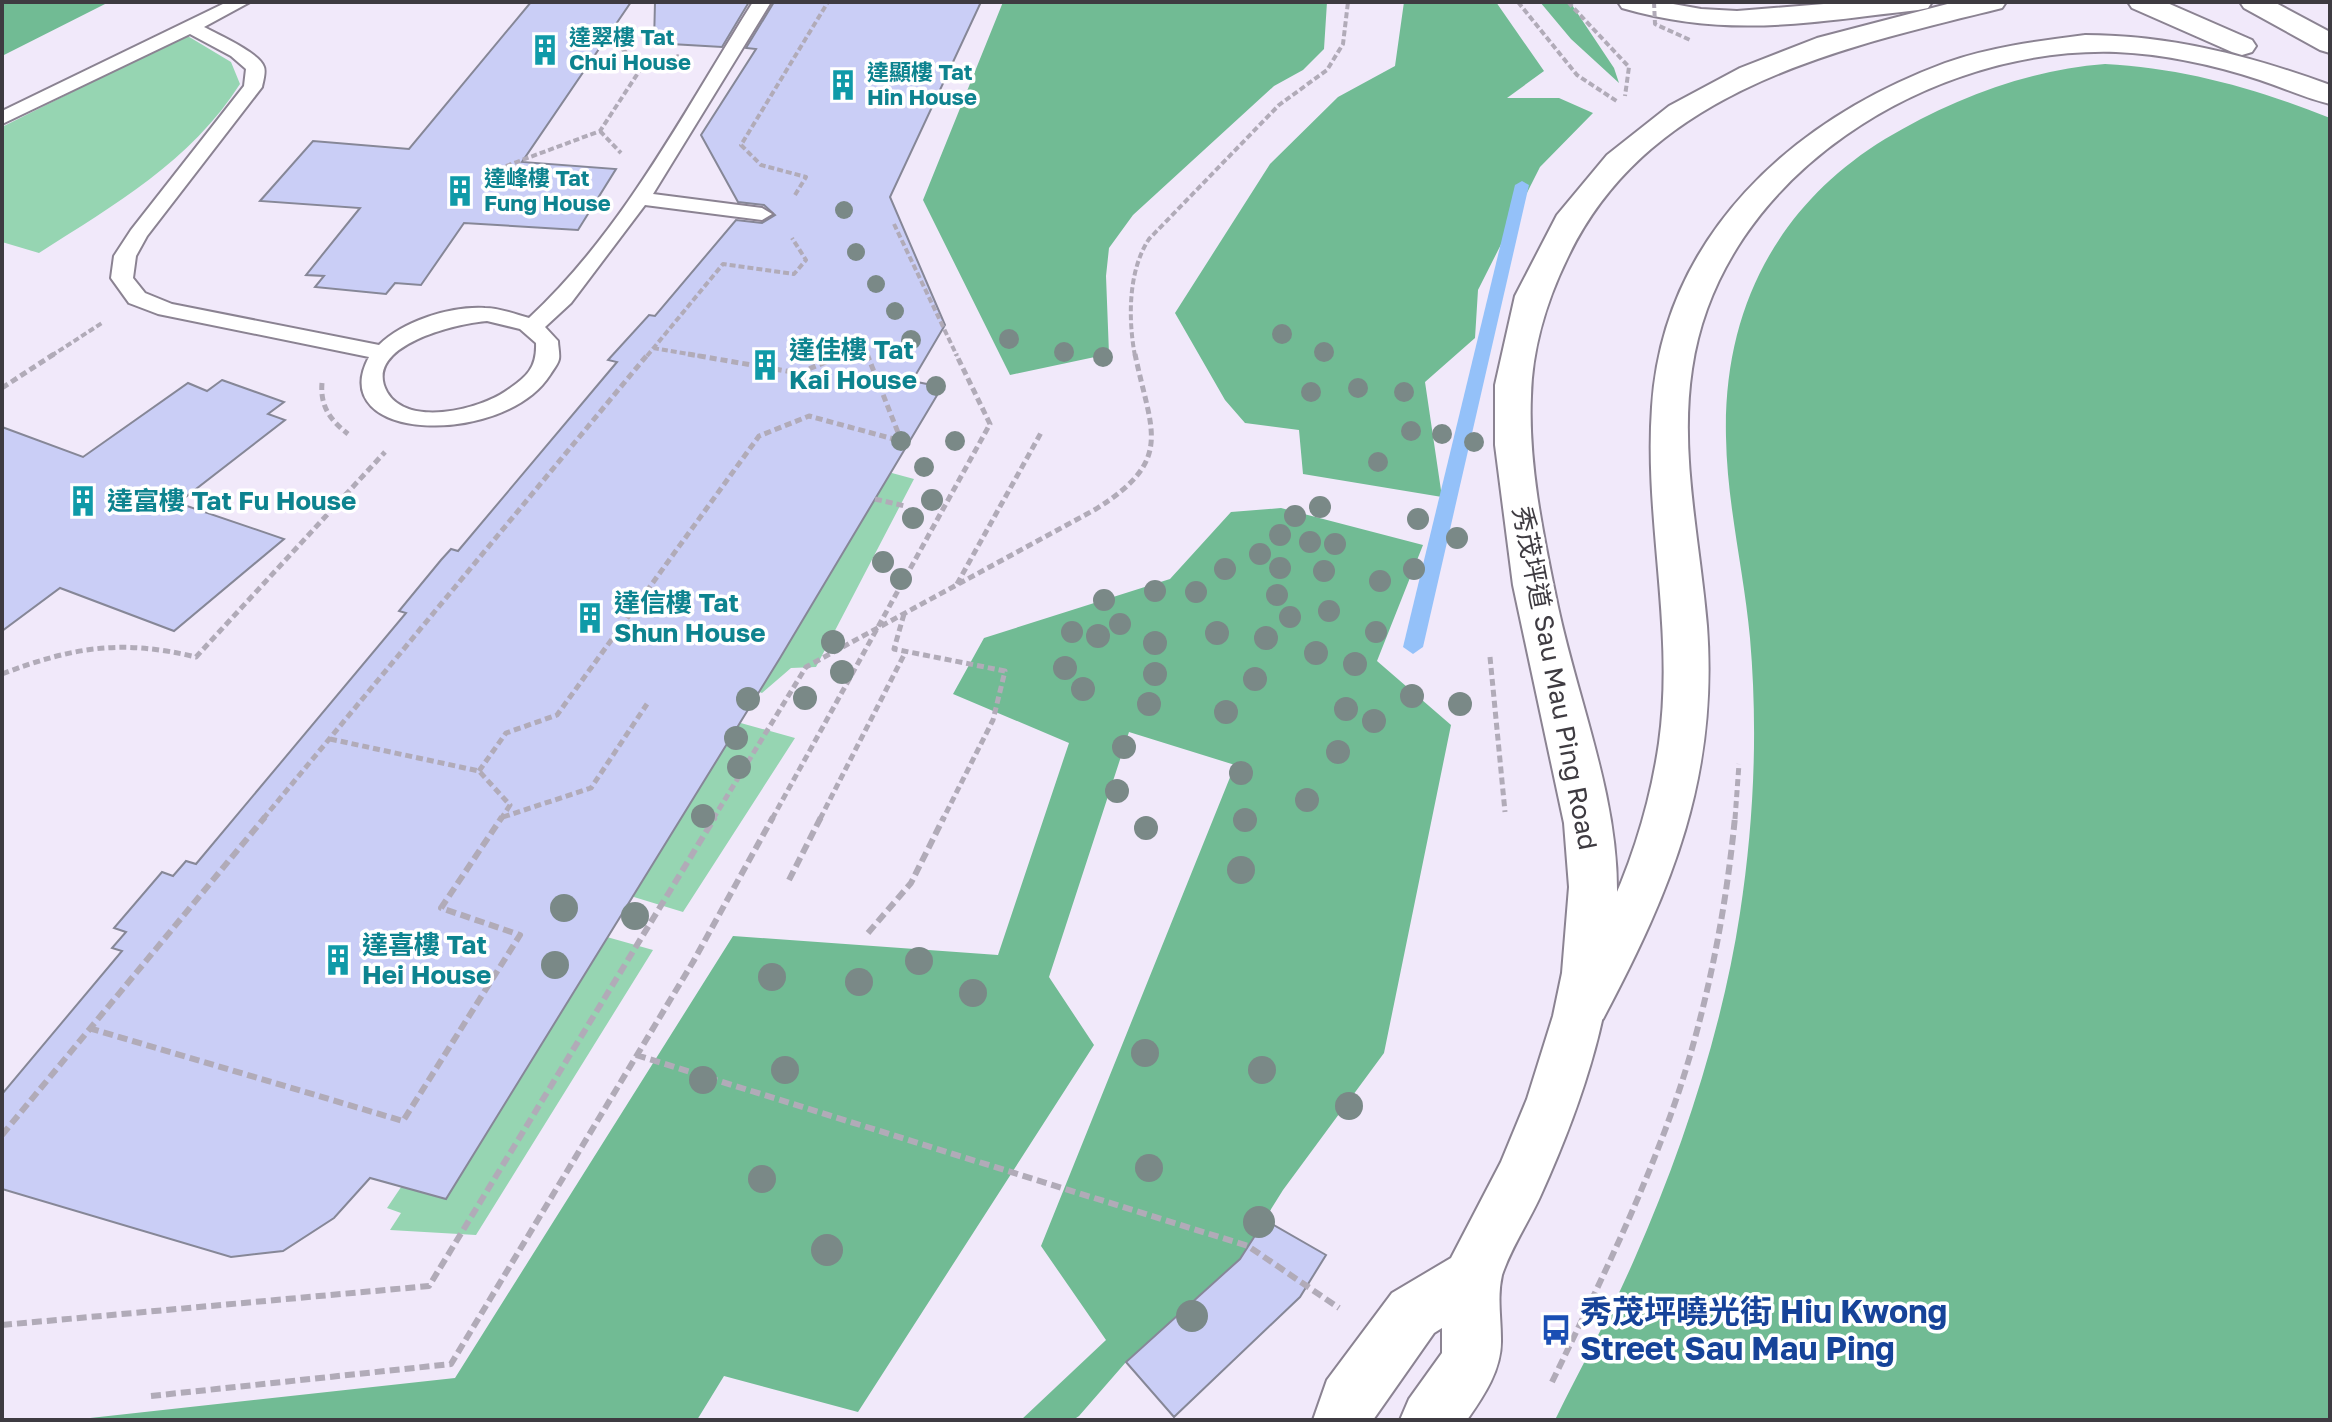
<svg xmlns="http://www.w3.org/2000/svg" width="2332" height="1422" font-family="'Golos Text','Noto Sans TC',sans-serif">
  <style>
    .green { fill: #96d5b2 }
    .forest { fill: #71bb94 }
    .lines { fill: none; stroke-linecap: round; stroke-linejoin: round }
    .stream { fill: #94c1f9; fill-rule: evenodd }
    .building { fill: #cacef6; stroke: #868797; stroke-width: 2 }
    .lane-casing { stroke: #8b8392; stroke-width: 4 }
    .secondary-casing { stroke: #8b8392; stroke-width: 4 }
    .highway-casing { stroke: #8b8392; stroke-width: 4 }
    .path-far2 { stroke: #b1abb8; stroke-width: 4; stroke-dasharray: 6 3; stroke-linecap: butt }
    .path-far1 { stroke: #b1abb8; stroke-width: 5; stroke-dasharray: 7 4; stroke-linecap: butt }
    .path { stroke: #b1abb8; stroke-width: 6; stroke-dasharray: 10 5; stroke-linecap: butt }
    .lane { fill: #fff; fill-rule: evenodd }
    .secondary { fill: #fff; fill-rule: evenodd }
    .highway { fill: #fff; fill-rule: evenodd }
    .path-bridge { stroke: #b1abb8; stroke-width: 4; stroke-dasharray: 6 3; stroke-linecap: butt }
    .tree { fill: #7a8987 }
    .labels { text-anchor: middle; stroke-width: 7; stroke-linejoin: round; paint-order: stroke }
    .far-culture-label { font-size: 22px; font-weight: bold; fill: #0d838f; stroke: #fff; text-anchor: start }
    .culture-label { font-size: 26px; font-weight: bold; fill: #0d838f; stroke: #fff; text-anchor: start }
    .street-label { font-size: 26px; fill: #3e3b41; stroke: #fff }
    .near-transit-label { font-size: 32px; font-weight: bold; fill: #164399; stroke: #fff; text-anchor: start }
  </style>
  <rect width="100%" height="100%" fill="#f1e9fa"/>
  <path class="green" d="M186,35l45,27 9,22c-49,77 -126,121 -201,169l-37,-11v-115z
    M866,466l48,13 -98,188 -25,1 -29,25 -40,-16z
    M694,710l101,28 -112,174 -108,-33z
    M575,928l78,22 -177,285 -86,-5 11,-17 -14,-5z"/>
  <path class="forest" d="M2,2h107l-107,54z
    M1003,2h324l-3,47 -21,21 -29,16 -141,129 -24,33 -3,28 3,78 -99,21 -87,-175z
    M1404,2h92l48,69 -37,27h52l34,15 -53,54 -62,123 -3,48 -50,44 17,115 -139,-23 -4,-44 -54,-7 -20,-23 -50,-87 95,-149 68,-67 57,-31z
    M1540,2h30l44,66 5,15 -48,-44z
    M2105,64c79,4 152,25 225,54v1302h-775c26,-53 55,-105 79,-160 48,-109 88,-229 106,-347 14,-91 18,-183 10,-275 -6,-66 -23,-134 -24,-201 -3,-126 50,-231 159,-298 67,-40 142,-69 220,-75z
    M1281,508l142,37 -46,116 74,64 -67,328 -101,137 -43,69 -114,103 -47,54 -6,4h-52l85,-80 -65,-94 194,-481 -106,-33 -80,245 45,68 -236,367 -134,-36 -27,44h-625l383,-42 278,-442 265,19 71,-212 -116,-49 31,-56 186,-59 61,-67z"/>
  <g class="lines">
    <path class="stream" d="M1522,181l7,4 -106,462 -10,7 -10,-7 112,-462z"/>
  </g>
  <path class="building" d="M531,2h100l-109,160 94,7 -38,61 -114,-7 -43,62 -26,-2 -9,11 -71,-7 9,-11 -18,-1 54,-67 -100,-7 53,-60 96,8z
    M655,2h94l-27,45 -68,-4z
    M774,2h207l-91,195 55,128 -33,56 30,6 -162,271 -334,541 -76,-21 -36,40 -51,33 -52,6 -229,-68v-95l120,-143 -10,-3 14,-16 -12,-4 48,-56 11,4 13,-15 10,3 210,-251 -7,-2 42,-51 10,-11 7,2 159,-189 -9,-2 41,-45 6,1 81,-96 26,3 13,-8 -11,-10 -26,-3 -37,-67 55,-86 -10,-1z
    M222,380l62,22 -16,12 17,6 -107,83 106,36 -110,92 -114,-43 -58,43v-204l81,30 105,-74 19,8z
    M1265,1220l61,35 -26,42 -126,120 -48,-55 114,-103z"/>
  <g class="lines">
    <defs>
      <path id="lane" d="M227,2h23l-46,25c13,7 56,26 60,40 2,5 -1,15 -2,20l-115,149 -11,20 -3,22 12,15 27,11 207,41c25,-24 71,-39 106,-37 14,0 30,6 44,10 94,-87 156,-208 224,-316h18l-118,192 109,14 10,6 -10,6 -117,-15 -74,98 -26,24 13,14c0,5 2,13 1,18 -1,5 -6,11 -9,16 -46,72 -227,68 -181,-18l-211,-43 -29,-11 -18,-25 3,-22 17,-26 113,-144 2,-17 -15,-13 -41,-22 -188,90v-13zM487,321l33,8 16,14c1,25 -9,34 -30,48 -26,18 -98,37 -119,1 -26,-47 72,-69 100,-71z"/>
      <path id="secondary" d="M1955,2h51l-4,6c-165,41 -355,81 -435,251 -20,41 -35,90 -36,137 -3,69 13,143 27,211 20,94 60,189 59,286 0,107 -33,207 -77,304 -12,26 -29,51 -38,78 -5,22 -1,42 -1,64 1,30 -17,57 -34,81h-67l9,-21 33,-46v-25l-8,5 -61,87h-60l14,-40 65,-87 59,-35 50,-96 26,-63 26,-83 9,-43 7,-86 -5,-64 -51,-238 -18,-140v-60l20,-89 42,-81 50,-60 62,-49 71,-38 77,-30z"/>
      <path id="highway" d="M1618,2h44l39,7 36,2 111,-9h84l-4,6 -10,2c-107,12 -189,29 -296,-2z
        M2128,2h37l87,38 4,6 -4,6 -10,3 -10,-3 -100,-44z
        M2240,2h34l56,30v21l-10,-3 -76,-42z
        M2085,35c85,0 166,21 245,50v19c-24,-6 -46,-16 -70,-24 -46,-15 -95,-26 -144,-28 -186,-6 -396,124 -424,317 -13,85 8,172 15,257 11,151 -35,263 -104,393l-18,6 -18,-6 -7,-16c13,-28 31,-54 44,-82 27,-56 46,-116 55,-178 16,-113 -15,-223 -7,-336 11,-171 140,-287 293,-344 45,-16 93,-22 140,-28z"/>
    </defs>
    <use href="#lane" class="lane-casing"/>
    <use href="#secondary" class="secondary-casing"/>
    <use href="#highway" class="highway-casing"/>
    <path class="path-far2" d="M1518,2l59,73 41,27
      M1568,2l61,65 -4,29
      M642,67l37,-11
      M600,131l21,22
      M506,166l94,-35 42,-64 -36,-33
      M795,195l11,-18 -45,-12 -20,-20 87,-143
      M894,224l63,132
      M653,348l47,8
      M51,356l51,-33
      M647,356l76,-92 71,10 12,-14 -14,-22
      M840,356l24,-10 4,10
      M1135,356c-7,-37 -7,-85 14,-117l130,-134 48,-35 16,-26 5,-42"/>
    <path class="path-far1" d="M688,354l110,19
      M867,354l34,86
      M799,373l46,-19
      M322,383c-2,23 8,37 26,51
      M2,388l52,-34
      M875,499l30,7
      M957,584l85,-153
      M904,614l-10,35 111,22 -12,49 -50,99
      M1490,657l15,155
      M2,674c71,-27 119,-35 194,-17l189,-205
      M330,739l149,32 31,34 -9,14
      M479,771l27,-38 51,-18 202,-279 50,-20 92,25
      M503,817l88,-29 56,-84
      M263,819l385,-465
      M713,819l93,-152 290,-158c79,-50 55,-77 39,-155
      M772,819l218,-395 -34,-70
      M820,819l86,-168
      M1735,819l4,-55"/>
    <path class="path" d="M789,880l32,-63
      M868,933l43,-50 33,-66
      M89,1028l314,93 117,-186 -79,-27 61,-91
      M636,1055l612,191 91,62
      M2,1135l263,-318
      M2,1325l427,-39 286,-469
      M1552,1382c46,-95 93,-190 127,-291 29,-88 47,-181 56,-274
      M151,1396l300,-32 242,-402 80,-145"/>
    <use href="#lane" class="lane"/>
    <use href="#secondary" class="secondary"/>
    <use href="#highway" class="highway"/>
    <path class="path-bridge" d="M1654,2l1,22 35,16"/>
  </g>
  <g class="tree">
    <circle cx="844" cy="210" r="9"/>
    <circle cx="856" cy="252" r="9"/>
    <circle cx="876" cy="284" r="9"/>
    <circle cx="895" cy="311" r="9"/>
    <circle cx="1282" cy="334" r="10"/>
    <circle cx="1009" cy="339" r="10"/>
    <circle cx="911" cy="340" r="10"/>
    <circle cx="1064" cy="352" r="10"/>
    <circle cx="1324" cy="352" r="10"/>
    <circle cx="1103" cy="357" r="10"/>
    <circle cx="936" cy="386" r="10"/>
    <circle cx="1358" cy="388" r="10"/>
    <circle cx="1311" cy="392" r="10"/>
    <circle cx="1404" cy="392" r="10"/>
    <circle cx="1411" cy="431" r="10"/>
    <circle cx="1442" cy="434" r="10"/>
    <circle cx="901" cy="441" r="10"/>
    <circle cx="955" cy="441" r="10"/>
    <circle cx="1474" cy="442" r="10"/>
    <circle cx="1378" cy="462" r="10"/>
    <circle cx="924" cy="467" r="10"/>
    <circle cx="932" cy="500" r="11"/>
    <circle cx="1320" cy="507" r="11"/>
    <circle cx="1295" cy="516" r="11"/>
    <circle cx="913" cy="518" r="11"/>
    <circle cx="1418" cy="519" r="11"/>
    <circle cx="1280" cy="535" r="11"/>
    <circle cx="1457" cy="538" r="11"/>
    <circle cx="1310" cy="542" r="11"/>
    <circle cx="1335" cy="544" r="11"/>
    <circle cx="1260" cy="554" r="11"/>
    <circle cx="883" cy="562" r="11"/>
    <circle cx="1280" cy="568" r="11"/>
    <circle cx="1225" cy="569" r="11"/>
    <circle cx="1414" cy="569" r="11"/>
    <circle cx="1324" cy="571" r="11"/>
    <circle cx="901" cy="579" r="11"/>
    <circle cx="1380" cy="581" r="11"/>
    <circle cx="1155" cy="591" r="11"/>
    <circle cx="1196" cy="592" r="11"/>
    <circle cx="1277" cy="595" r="11"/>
    <circle cx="1104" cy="600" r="11"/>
    <circle cx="1329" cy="611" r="11"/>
    <circle cx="1290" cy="617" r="11"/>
    <circle cx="1120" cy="624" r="11"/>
    <circle cx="1072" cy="632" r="11"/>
    <circle cx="1217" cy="633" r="12"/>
    <circle cx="1376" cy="632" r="11"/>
    <circle cx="1098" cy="636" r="12"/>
    <circle cx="1266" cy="638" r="12"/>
    <circle cx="833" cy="642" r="12"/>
    <circle cx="1155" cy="643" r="12"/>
    <circle cx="1316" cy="653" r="12"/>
    <circle cx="1355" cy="664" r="12"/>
    <circle cx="1065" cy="668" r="12"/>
    <circle cx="842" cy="672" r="12"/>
    <circle cx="1155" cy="674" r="12"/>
    <circle cx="1255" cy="679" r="12"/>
    <circle cx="1083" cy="689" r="12"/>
    <circle cx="1412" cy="696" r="12"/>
    <circle cx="805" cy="698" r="12"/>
    <circle cx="748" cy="699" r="12"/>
    <circle cx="1149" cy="704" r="12"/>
    <circle cx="1460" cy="704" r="12"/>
    <circle cx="1346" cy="709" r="12"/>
    <circle cx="1226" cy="712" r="12"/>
    <circle cx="1374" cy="721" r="12"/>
    <circle cx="736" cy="738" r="12"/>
    <circle cx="1124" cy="747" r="12"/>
    <circle cx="1338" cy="752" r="12"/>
    <circle cx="739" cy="767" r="12"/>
    <circle cx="1241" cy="773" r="12"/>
    <circle cx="1117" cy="791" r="12"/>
    <circle cx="1307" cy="800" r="12"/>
    <circle cx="703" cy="816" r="12"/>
    <circle cx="1245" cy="820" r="12"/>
    <circle cx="1146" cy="828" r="12"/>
    <circle cx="1241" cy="870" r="14"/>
    <circle cx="564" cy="908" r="14"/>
    <circle cx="635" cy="916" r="14"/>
    <circle cx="919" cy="961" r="14"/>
    <circle cx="555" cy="965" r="14"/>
    <circle cx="772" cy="977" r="14"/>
    <circle cx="859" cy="982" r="14"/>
    <circle cx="973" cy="993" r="14"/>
    <circle cx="1145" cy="1053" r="14"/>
    <circle cx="785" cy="1070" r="14"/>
    <circle cx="1262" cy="1070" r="14"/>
    <circle cx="703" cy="1080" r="14"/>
    <circle cx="1349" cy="1106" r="14"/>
    <circle cx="1149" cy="1168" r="14"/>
    <circle cx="762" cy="1179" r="14"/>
    <circle cx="1259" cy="1222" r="16"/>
    <circle cx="827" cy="1250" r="16"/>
    <circle cx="1192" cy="1316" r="16"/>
  </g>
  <defs>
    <symbol id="building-bare" viewBox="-9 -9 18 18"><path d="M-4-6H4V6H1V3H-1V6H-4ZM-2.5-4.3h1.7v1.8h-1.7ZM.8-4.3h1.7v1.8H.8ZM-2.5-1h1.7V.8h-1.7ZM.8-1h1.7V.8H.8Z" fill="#0f9aa8" stroke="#fff" stroke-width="2.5" paint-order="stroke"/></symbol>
    <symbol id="bus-bare" viewBox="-9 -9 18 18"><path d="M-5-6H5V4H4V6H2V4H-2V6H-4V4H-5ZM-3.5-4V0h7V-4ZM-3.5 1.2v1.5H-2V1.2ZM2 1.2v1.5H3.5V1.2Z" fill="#1a4fb4" stroke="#fff" stroke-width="2.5" paint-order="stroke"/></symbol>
  </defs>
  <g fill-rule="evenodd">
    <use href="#building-bare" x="523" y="28" width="44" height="44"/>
    <use href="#building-bare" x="821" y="63" width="44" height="44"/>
    <use href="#building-bare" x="438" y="169" width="44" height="44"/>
    <use href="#building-bare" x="743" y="343" width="44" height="44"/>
    <use href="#building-bare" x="61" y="479" width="44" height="44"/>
    <use href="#building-bare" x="568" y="596" width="44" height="44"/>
    <use href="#building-bare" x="316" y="938" width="44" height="44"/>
    <use href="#bus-bare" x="1534" y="1308" width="44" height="44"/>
  </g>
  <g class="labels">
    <g class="far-culture-label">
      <text x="569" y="45">達翠樓 Tat<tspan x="569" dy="25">Chui House</tspan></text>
      <text x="867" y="80">達顯樓 Tat<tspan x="867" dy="25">Hin House</tspan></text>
      <text x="484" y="186">達峰樓 Tat<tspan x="484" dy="25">Fung House</tspan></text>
    </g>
    <g class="culture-label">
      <text x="789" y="359">達佳樓 Tat<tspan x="789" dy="30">Kai House</tspan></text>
      <text x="107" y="510">達富樓 Tat Fu House</text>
      <text x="614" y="612">達信樓 Tat<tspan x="614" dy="30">Shun House</tspan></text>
      <text x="362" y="954">達喜樓 Tat<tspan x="362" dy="30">Hei House</tspan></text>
    </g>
    <g class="street-label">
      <text transform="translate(1555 678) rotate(79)" y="9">秀茂坪道 Sau Mau Ping Road</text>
    </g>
    <g class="near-transit-label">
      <text x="1580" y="1323">秀茂坪曉光街 Hiu Kwong<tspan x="1580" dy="37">Street Sau Mau Ping</tspan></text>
    </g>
  </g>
  <rect width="2332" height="1422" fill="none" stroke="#3e3b41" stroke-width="8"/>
</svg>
